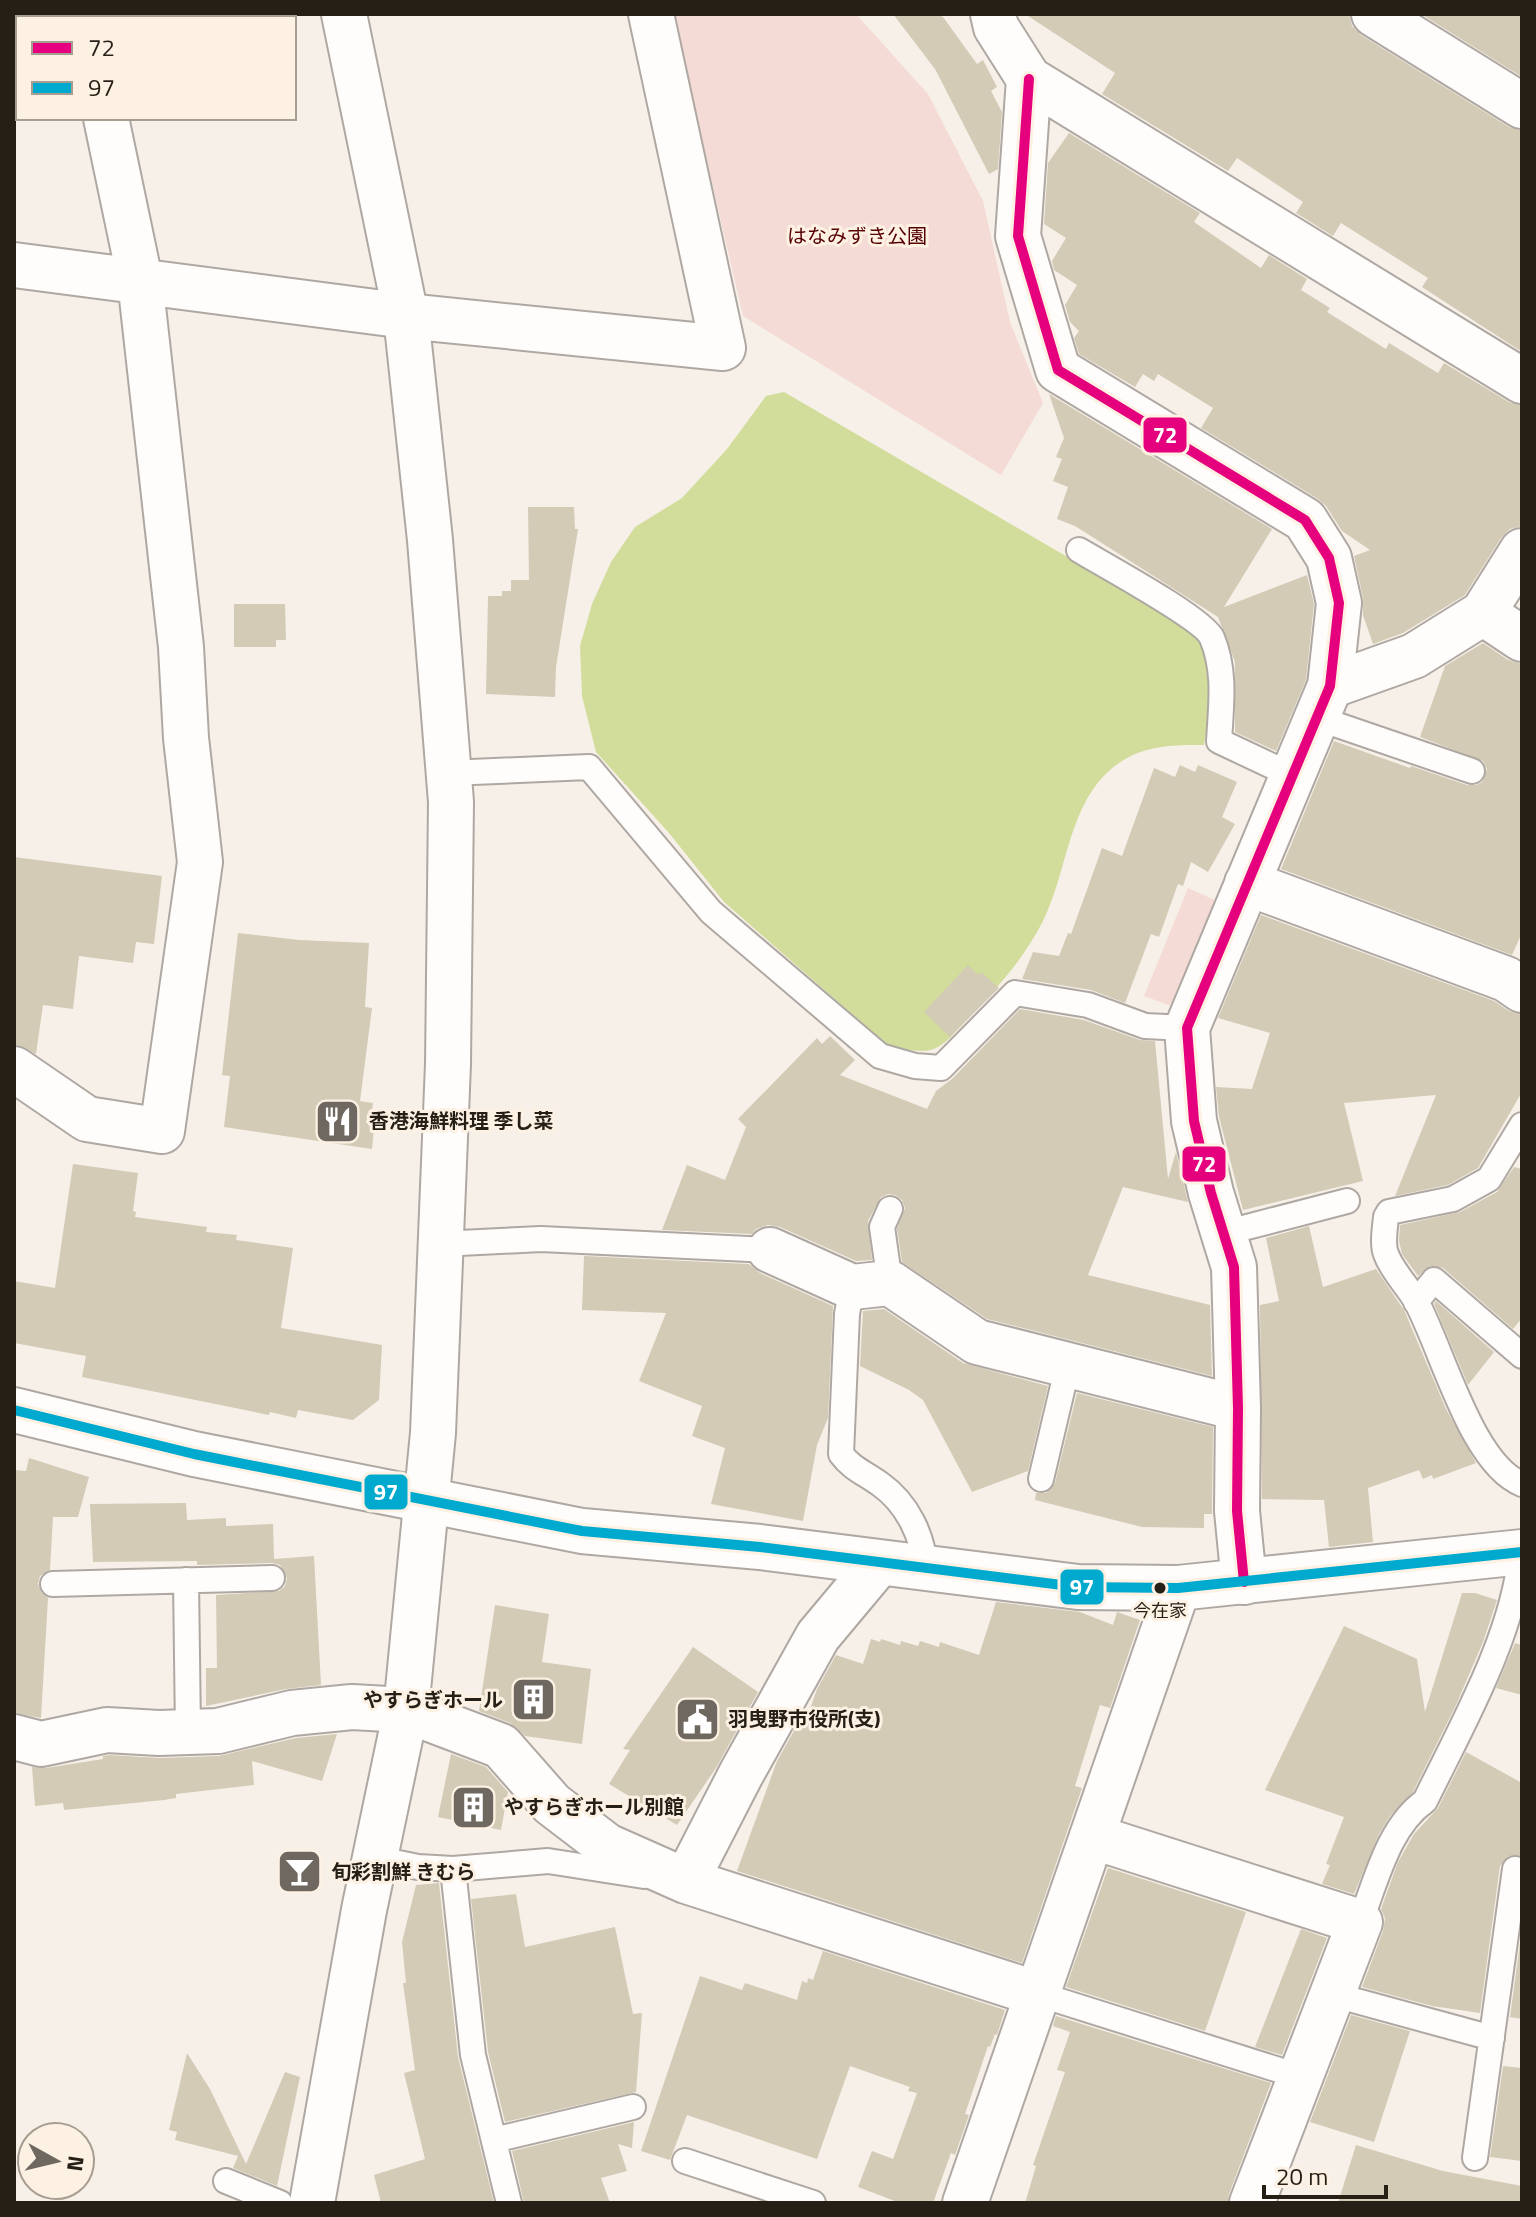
<svg xmlns="http://www.w3.org/2000/svg" width="1536" height="2217" font-family="'Titillium Web','Noto Sans JP',sans-serif">
  <style>
    .green { fill: #f4dbd5 }
    .water { fill: #d2dd9b }
    .building { fill: #d3cbb6 }
    .lines { fill: none; stroke-linecap: round; stroke-linejoin: round }
    .service-casing { stroke: #afa8a2; stroke-width: 28 }
    .minor-casing { stroke: #afa8a2; stroke-width: 48 }
    .tertiary-casing { stroke: #afa8a2; stroke-width: 48 }
    .secondary-casing { stroke: #afa8a2; stroke-width: 48 }
    .service { stroke: #fefdfc; stroke-width: 24 }
    .minor { stroke: #fefdfc; stroke-width: 44 }
    .tertiary { stroke: #fefdfc; stroke-width: 44 }
    .secondary { stroke: #fefdfc; stroke-width: 44 }
    .bus-1-casing { stroke: #fdf1e3; stroke-width: 16 }
    .bus-2-casing { stroke: #fdf1e3; stroke-width: 16 }
    .bus-1 { stroke: #e5007d; stroke-width: 10 }
    .bus-2 { stroke: #00a9ce; stroke-width: 10 }
    .bus-dot { fill: #261f16; stroke: #fdf1e3; stroke-width: 3 }
    .labels { text-anchor: middle; stroke-width: 6; stroke-linejoin: round; paint-order: stroke }
    .bus-label { font-size: 18px; fill: #261f16; stroke: #fdf1e3 }
    .park-label { font-size: 20px; fill: #570002; stroke: #fdf1e3 }
    .poi-label { font-size: 20px; font-weight: bold; fill: #261f16; stroke: #fdf1e3; text-anchor: start }
    .line-badge { stroke: #fdf1e3; stroke-width: 3 }
    .badge-label { font-size: 22px; text-anchor: middle; font-weight: bold; fill: #fff }
  </style>
  <rect width="100%" height="100%" fill="#f7f0e9"/>
  <path class="green" d="M673,14h183l72,80 55,107 27,121 33,81 -42,72 -258,-159z
    M1188,888l31,14 -45,105 -30,-11z"/>
  <path class="water" d="M784,392l421,245 9,34 -10,74c-29,0 -57,0 -82,16 -54,34 -53,109 -79,160 -19,37 -42,63 -70,92 -35,37 -34,46 -87,31l-162,-142 -55,-69 -73,-81 -14,-56 -2,-50 12,-42 19,-42 24,-35 47,-29 45,-49 39,-53z"/>
  <path class="building" d="M893,14h43l7,3 34,47 6,-4 14,27 -6,4 11,21 -4,57 -9,5 -54,-105z
    M1025,14h324l3,12 9,9 148,92 13,4v221l-100,-65 6,-9 -87,-55 -8,13 -37,-23 7,-11 -66,-44 -9,13 -126,-77 13,-21z
    M1421,14h101v63z
    M1069,133l131,80 -6,9 67,46 8,-13 38,24 -6,11 29,18 -3,4 59,37 3,-6 49,30 6,-10 65,39 13,4v120l-12,3 -9,9 -36,57 -62,38 -30,11 -10,-29v-17l-9,-42 16,-6 -28,-19 -16,-25 -8,-7 -117,-71 12,-20 -55,-34 -4,7 -11,-7 -8,13 -56,-33 -5,-16 5,-7 -9,-9 -5,-17 12,-20 -23,-15 -2,-9 14,-23 -22,-14 4,-61z
    M1049,394l223,135 -48,78 83,-32 7,29 -8,76 -30,71 -41,-19v-70l-17,-45 -143,-91 -18,-7 11,-32 -15,-6 9,-22 -6,-2 8,-19z
    M528,507h46l1,22h3l-22,138 -1,30 -69,-3 2,-98h14v-5h9v-11h18z
    M234,604h51l1,36h-10v7h-42z
    M1483,643l25,17 14,4v269l-10,22 -231,-86 53,-128 76,27 1,-2 56,19h9l6,-3 5,-13 -4,-8 -63,-24 25,-71z
    M1180,765l15,7 3,-7 39,17 -15,35 13,7 -27,48 -17,-10 -8,24 -5,-2 -19,53 -8,-3 -26,69 -34,-13 -69,-11 11,-27 26,4 9,-23 3,1 31,-86 20,8 32,-88 21,9z
    M14,857l148,19 -8,68 -18,-2 -3,21 -54,-7 -6,53 -30,-4 -7,49 -22,-10z
    M1261,915l233,86 15,10 13,4v77l-44,76 -30,17 -53,11 41,-101 -92,8 19,78 -120,29 -24,-93 -3,-30 36,2 18,-56 -52,-15z
    M238,933l61,7 70,3 -4,64 7,1 -12,93 13,2 -2,14 4,1 -3,31 -148,-22 6,-51 -8,-1z
    M968,965l10,10 3,-3 18,16 -49,49 -26,-25z
    M1020,1009l64,11 56,20 15,1 13,138 8,-27 12,50 -65,-15 -35,88 122,30 2,71 -225,-57 -85,-57 -5,-33 8,-21 -3,-8 -7,-5 -7,-1 -7,3 -13,24 4,39 -16,1 -76,-34 -12,-2 -12,4 -4,5 -90,-4 25,-65 38,15 21,-53 -8,-8 79,-81 5,6 8,-8 25,24 -15,15 87,34 9,-18 16,-12z
    M73,1164l65,9 -5,38 3,1 -1,5 72,10 -1,5 31,3 -1,5 57,8 -12,80 101,17 -3,55 -26,20 -55,-10 -2,8 -26,-6 -1,3 -187,-38 4,-21 -72,-13v-62l41,7z
    M1514,1167l8,2v149l-9,11 -70,-61 -13,-2 -12,10 -16,-22 -3,-13 1,-16 60,-13 37,-20z
    M1309,1226l14,61 53,-18 28,41 42,99 30,54 -43,16 -1,-4 -9,4 -4,-9 -51,18 5,54 -44,5 -5,-47 -62,-1 -2,-194 19,-4 -13,-63z
    M584,1256l165,8 11,9 73,33 -5,112 -11,27 -14,76 -92,-17 14,-56 -33,-12 10,-30 -63,-25 27,-68 -84,-3z
    M1436,1301l58,51 -26,33 -34,-81z
    M884,1309l79,54 85,23 -20,85 -56,21 -49,-92 -14,-10 -49,-24 3,-55z
    M1077,1393l136,34 -1,87h-8v14l-62,-1 -107,-27 1,-7h10l9,-10z
    M29,1458l60,19 -11,40h-25l-3,53 -10,6 -2,8 3,8 7,6 -7,120 -27,-5v-243l12,1z
    M186,1503l1,17 39,-2v8l47,-2 1,35 40,-3 7,129 -35,4 -80,17v-38h11l-1,-73 63,-4 6,-5 2,-8 -7,-13 -8,-2 -75,2v-4l-104,1 -3,-58z
    M1462,1593h13l22,7 -14,42 -27,63 -43,87 -23,24 -11,18 -25,60 -32,-10 8,-19 -4,-1 18,-47 -79,-27 79,-164 73,33 8,53z
    M996,1602l84,10 33,13 4,-13 23,8 -30,88 -10,-3 -25,81 7,2 -60,175 -285,-92 40,-110 23,-41 5,4 12,-35 19,-34 27,9 8,-25 9,3 1,-3 19,6 1,-4 17,5 2,-5 19,6 1,-5 39,13z
    M495,1605l54,9 -7,48 49,7 -9,75 -57,-8 -15,-13 -31,-12z
    M1515,1643l7,2v50l-26,-7z
    M693,1647l65,45 -42,76 -39,57 -68,-41 21,-34 -7,-1z
    M337,1734l-15,47 -70,-20 2,24 -78,9v4l-12,2 -100,10 -1,-7 -28,3 -3,-39 14,1 57,-9v-3l6,-1 51,3 59,-2 77,-18z
    M1466,1752l56,31v73h-13l-9,10 -20,147 -48,-7 -70,-19 21,-56 2,-13 -4,-9 17,-47 16,-28 24,-26z
    M451,1754l35,13 22,25 -7,38 -63,-13z
    M1108,1868l138,44 -41,119 -139,-44z
    M439,1883l19,174 36,146h-113l-7,-28 51,-16 -21,-86 11,-3 -12,-87h3l-4,-41 14,-57z
    M516,1894l9,53 90,-20 18,87 9,-1 -6,79 -131,30 -17,-70 -17,-153z
    M1522,1928v91l-12,-2z
    M1301,1929l26,9 -45,117 -27,-8z
    M823,1951l182,59 -8,25 -2,-1 -5,13 -2,-1 -23,68 4,1 -14,40 -4,-2 -18,50h-33l-42,-16 14,-36 21,8 24,-66 -9,-2 2,-4 -60,-21 -33,93 -130,-44 -17,45 -29,-9 59,-175 42,14 3,-7 52,17 5,-19 5,2 1,-5 5,2z
    M1351,2015l59,16 -36,111 -64,-20z
    M1056,2016l215,67 -42,111 -1,9h-203l11,-37 -3,-1 32,-93 -8,-2 13,-38 -17,-6z
    M187,2053l23,36 36,75 39,-92 15,5 -23,109 -44,-18 5,-12 -63,-16 2,-8 -8,-2z
    M1503,2066l19,2v93l-32,-4z
    M634,2122l-2,26 -14,-4 9,27 -26,7 9,25h-86l-12,-52z
    M1356,2145l87,26 79,15v17h-184z"/>
  <g class="lines">
    <defs>
      <path id="service" d="M1079,550c23,14 125,69 133,88 14,33 9,68 7,103l74,35
        M1317,718l155,53
        M449,773l140,-6 122,145 169,144 35,10 26,2 74,-75 73,12 57,21 42,2
        M1522,1125l-33,54 -36,20 -64,13 -3,5c-1,11 -4,27 0,37 6,17 21,31 30,47 26,47 55,163 106,183
        M1224,1233l123,-32
        M440,1244l101,-5 229,11
        M890,1283l-8,-56 8,-18
        M852,1287l-5,27 -6,140c11,15 24,19 39,30 27,19 44,53 45,86
        M1416,1302l18,-22 88,76
        M1041,1479l27,-114
        M186,1580l2,152
        M53,1584l219,-6
        M374,1858l44,9 35,2 95,-8 96,15
        M453,1869l20,186 36,148
        M1360,1922c16,-40 28,-95 65,-121 36,-74 89,-166 96,-249
        M1038,1994l260,82
        M1331,1994l161,44
        M494,2140l139,-33
        M1475,2158l40,-289
        M685,2161l128,42
        M226,2181l54,22"/>
      <path id="minor" d="M85,14l1,4
        M993,14l3,13 33,52 493,302
        M1374,14l148,92
        M1029,79l-11,157 40,134 247,150 24,38 10,45 -9,83 -143,342 7,93 17,72 23,74 4,141 -1,103 7,71
        M14,265l392,51 317,32 -72,-334
        M1483,613l39,26
        M1330,686l84,-30 69,-43 39,-62
        M1247,883l259,96 16,11
        M14,1069l73,50 75,12 38,-269 -14,-124 -5,-91 -41,-367 -34,-162
        M770,1250l82,37 38,-4 87,59 261,66
        M14,1737l27,7 66,-14 52,3 59,-2 74,-18 60,-6 54,3 95,36 51,58 55,42 79,35 352,113
        M1094,1837l266,85 -108,281
        M686,1881l55,-107 77,-138 61,-73
        M965,2203l213,-615"/>
      <path id="tertiary" d="M312,2203l52,-293 42,-200 27,-277 15,-369 3,-262 -21,-262 -24,-224 -62,-302"/>
      <path id="secondary" d="M14,1410l180,44 388,77 178,16 318,40 100,1 344,-36"/>
    </defs>
    <use href="#service" class="service-casing"/>
    <use href="#minor" class="minor-casing"/>
    <use href="#tertiary" class="tertiary-casing"/>
    <use href="#secondary" class="secondary-casing"/>
    <use href="#service" class="service"/>
    <use href="#minor" class="minor"/>
    <use href="#tertiary" class="tertiary"/>
    <use href="#secondary" class="secondary"/>
    <defs>
      <path id="bus-1" d="M1029,79l-11,157 40,134 247,150 24,38 10,45 -9,83 -143,342 7,93 17,72 23,74 4,141 -1,103 7,71"/>
      <path id="bus-2" d="M14,1410l180,44 388,77 178,16 318,40 100,1 344,-36"/>
    </defs>
    <use href="#bus-1" class="bus-1-casing"/>
    <use href="#bus-2" class="bus-2-casing"/>
    <use href="#bus-1" class="bus-1"/>
    <use href="#bus-2" class="bus-2"/>
  </g>
  <defs>
    <symbol id="restaurant-square" viewBox="-11 -11 22 22"><rect x="-9" y="-9" width="18" height="18" rx="4" fill="#6f6860" stroke="#fdf1e3"/><path d="M-5-6h1v4h1v-4h1v4h1v-4h1v5L-1.5 .5V6h-2V.5L-5-1ZM5-6V6H3V1.5H1.5Q1.5-4 5-6Z" fill="#fff"/></symbol>
    <symbol id="building-square" viewBox="-11 -11 22 22"><rect x="-9" y="-9" width="18" height="18" rx="4" fill="#6f6860" stroke="#fdf1e3"/><path d="M-4-6H4V6H1V3H-1V6H-4ZM-2.5-4.3h1.7v1.8h-1.7ZM.8-4.3h1.7v1.8H.8ZM-2.5-1h1.7V.8h-1.7ZM.8-1h1.7V.8H.8Z" fill="#fff"/></symbol>
    <symbol id="civic-square" viewBox="-11 -11 22 22"><rect x="-9" y="-9" width="18" height="18" rx="4" fill="#6f6860" stroke="#fdf1e3"/><path d="M-.6-6.5H3V-4.5H.6V-3L4-1V1h2V6H-6V1h2V-1L-.6-3ZM-1.2 2.5V6h2.4V2.5Z" fill="#fff"/></symbol>
    <symbol id="bar-square" viewBox="-11 -11 22 22"><rect x="-9" y="-9" width="18" height="18" rx="4" fill="#6f6860" stroke="#fdf1e3"/><path d="M-6-5H6L.8 .8V4.5H3.5V6h-7V4.5H-.8V.8Z" fill="#fff"/></symbol>
  </defs>
  <g fill-rule="evenodd">
    <use href="#restaurant-square" x="312" y="1096" width="51" height="51"/>
    <use href="#building-square" x="508" y="1674" width="51" height="51"/>
    <use href="#civic-square" x="672" y="1694" width="51" height="51"/>
    <use href="#building-square" x="448" y="1782" width="51" height="51"/>
    <use href="#bar-square" x="274" y="1846" width="51" height="51"/>
  </g>
  <circle class="bus-dot" cx="1160" cy="1588" r="7"/>
  <g class="labels">
    <g class="bus-label">
      <text x="1160" y="1617">今在家</text>
    </g>
    <g class="park-label">
      <text x="857" y="243">はなみずき公園</text>
    </g>
    <g class="poi-label">
      <text x="369" y="1128">香港海鮮料理 季し菜</text>
      <text x="503" y="1707" text-anchor="end">やすらぎホール</text>
      <text x="728" y="1726">羽曳野市役所(支)</text>
      <text x="504" y="1814">やすらぎホール別館</text>
      <text x="331" y="1879">旬彩割鮮 きむら</text>
    </g>
  </g>
  <g class="line-badge">
    <rect x="1142" y="416" width="46" height="38" rx="8" fill="#e5007d"/>
    <rect x="1181" y="1145" width="46" height="38" rx="8" fill="#e5007d"/>
    <rect x="363" y="1473" width="46" height="38" rx="8" fill="#00a9ce"/>
    <rect x="1059" y="1568" width="46" height="38" rx="8" fill="#00a9ce"/>
  </g>
  <g class="badge-label">
    <text x="1165" y="443">72</text>
    <text x="1204" y="1172">72</text>
    <text x="386" y="1500">97</text>
    <text x="1082" y="1595">97</text>
  </g>
  <rect width="1536" height="2217" fill="none" stroke="#261f16" stroke-width="32"/>
  <rect x="16" y="16" width="280" height="104" fill="#fdf1e3" stroke="#a79d91" stroke-width="2"/>
  <rect x="32" y="42" width="40" height="12" fill="#e5007d" stroke="#a79d91" stroke-width="2"/>
  <text x="88" y="56" font-size="24" fill="#261f16">72</text>
  <rect x="32" y="82" width="40" height="12" fill="#00a9ce" stroke="#a79d91" stroke-width="2"/>
  <text x="88" y="96" font-size="24" fill="#261f16">97</text>
  <g transform="translate(56 2161) rotate(98)"><circle r="38" fill="#fdf1e3" stroke="#a79d91" stroke-width="2"/>
  <path d="M0-6L14 30L0 20L-14 30Z" fill="#6f6860"/>
  <text y="-12" font-size="22" font-weight="bold" text-anchor="middle" fill="#261f16">N</text>
  </g>
  <path d="M1264 2185v12h122v-12" fill="none" stroke="#261f16" stroke-width="4"/>
  <text x="1276" y="2185" font-size="24" fill="#261f16" stroke="#fdf1e3" stroke-width="6" paint-order="stroke">20 m</text>
</svg>
